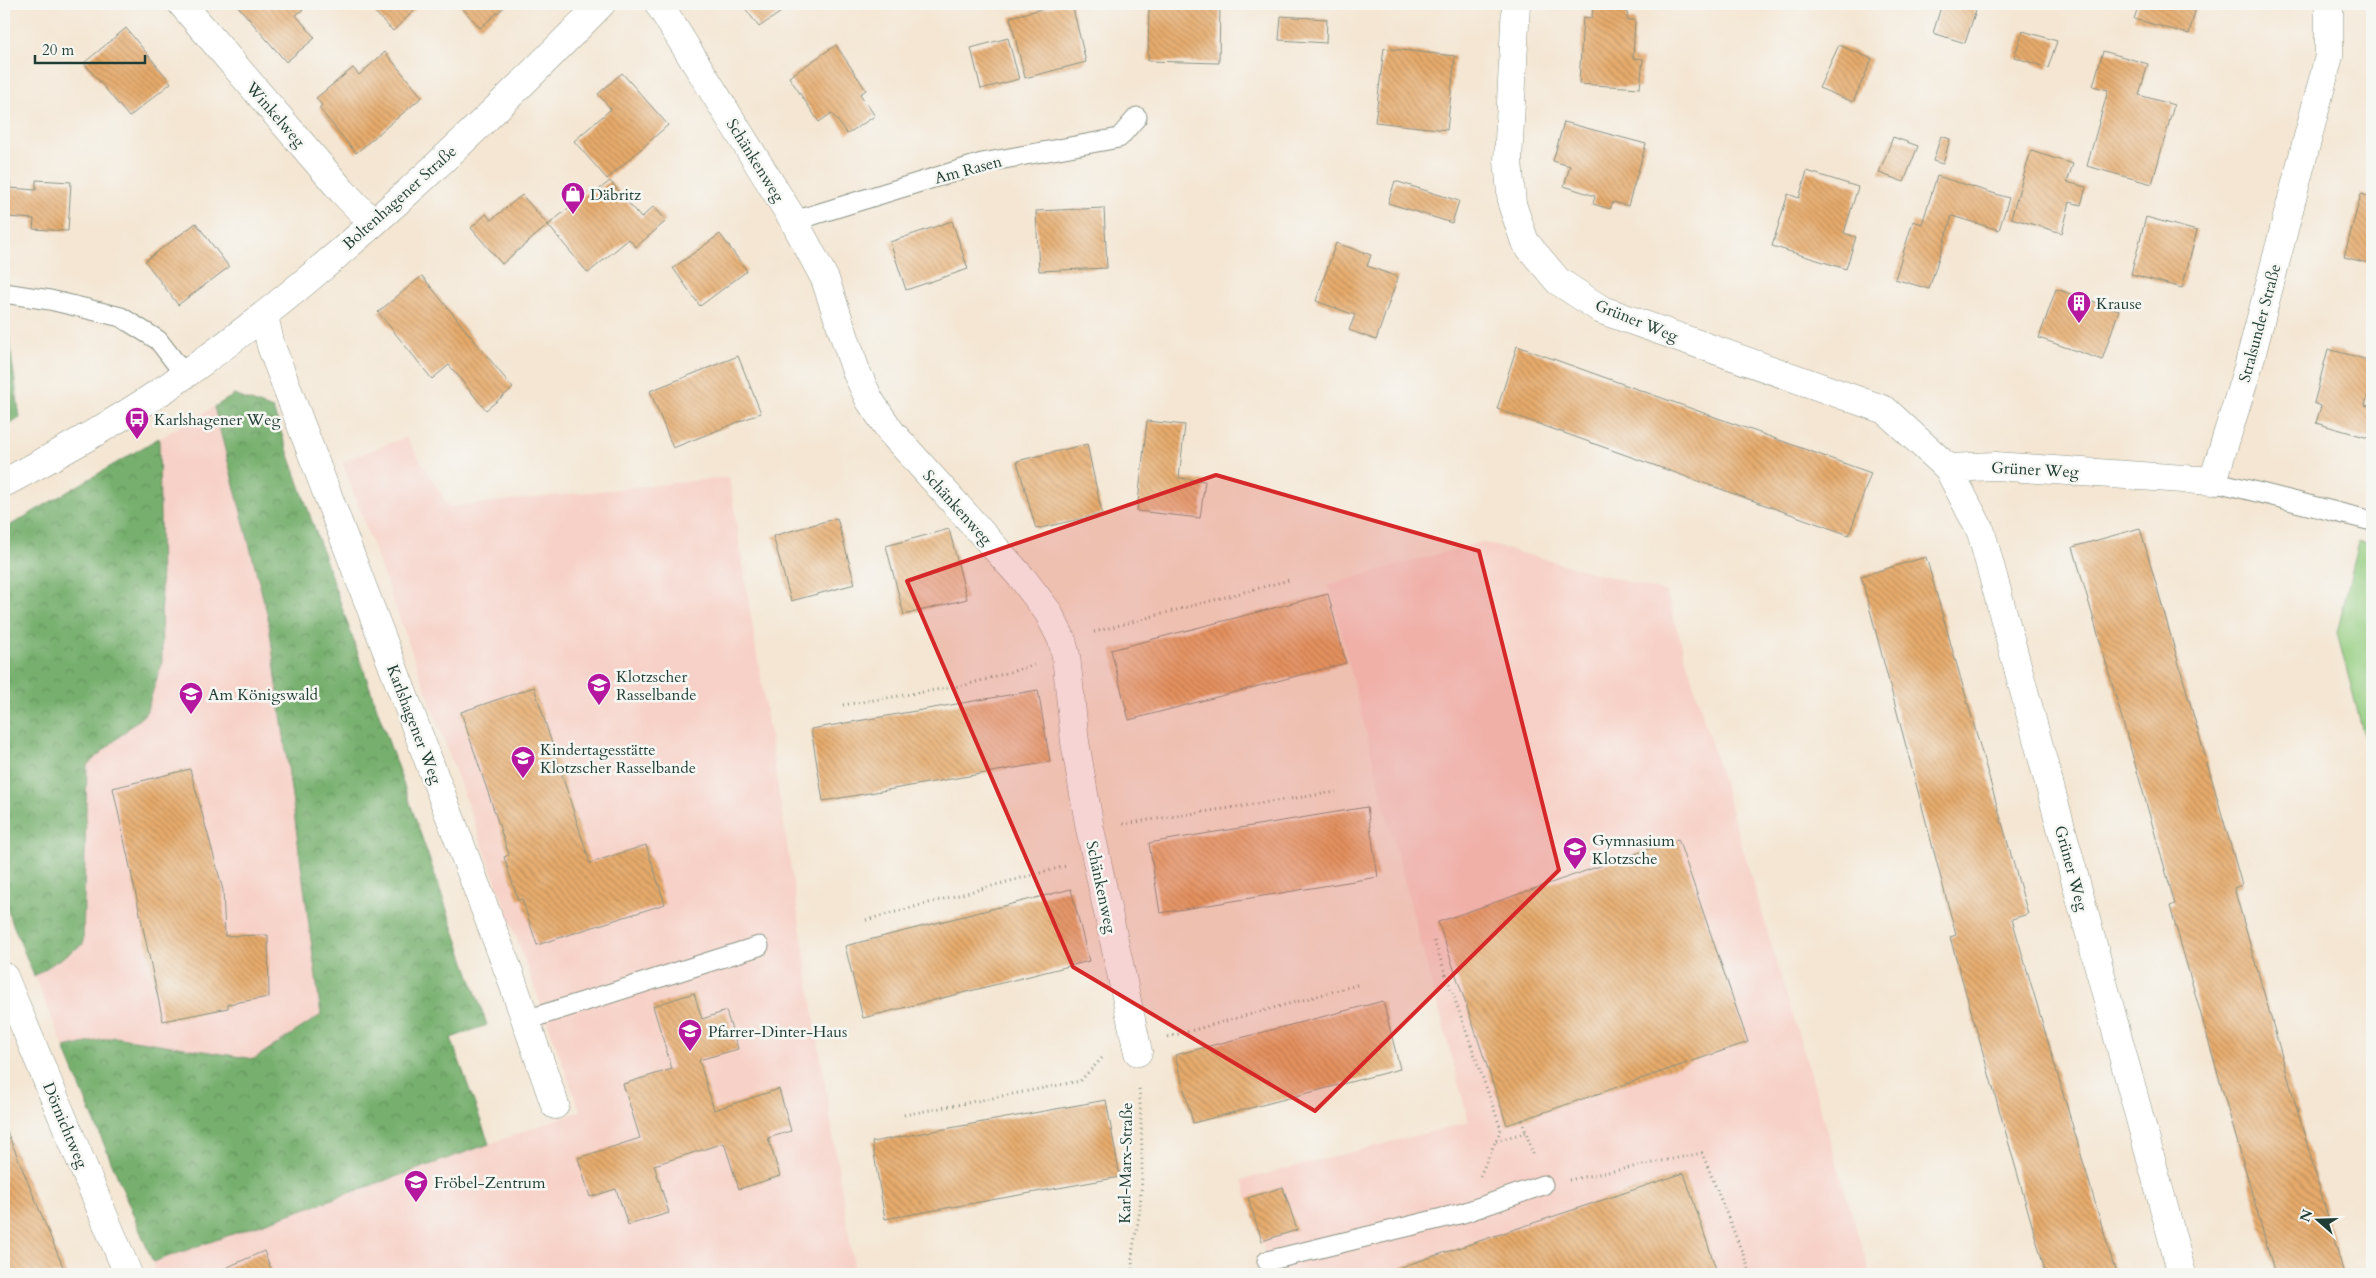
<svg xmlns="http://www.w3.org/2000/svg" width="2376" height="1278" font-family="Cardo,serif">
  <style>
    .built { fill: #f7d1c7 }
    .green { fill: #94cd80; stroke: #5a855a }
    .forest { fill: url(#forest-crowns); stroke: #4b7651 }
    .building { fill: url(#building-back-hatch) }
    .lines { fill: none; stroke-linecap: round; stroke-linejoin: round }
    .service-casing { stroke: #8a9284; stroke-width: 21 }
    .minor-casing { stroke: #8a9284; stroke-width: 29 }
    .tertiary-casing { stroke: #8a9284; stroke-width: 29 }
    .path { stroke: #8a9284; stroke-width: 3; stroke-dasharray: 1 4; stroke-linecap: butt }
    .service { stroke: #fff; stroke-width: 19 }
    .minor { stroke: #fff; stroke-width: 28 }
    .tertiary { stroke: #fff; stroke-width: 28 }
    .marked { fill: #d62828; fill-opacity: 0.2; stroke: #d62828; stroke-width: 4; stroke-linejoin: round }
    .labels { text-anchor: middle; stroke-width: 5; stroke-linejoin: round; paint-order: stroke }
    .street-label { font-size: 16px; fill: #1f3d34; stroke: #f6f6f2 }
    .poi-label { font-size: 16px; fill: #1f3d34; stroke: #f6f6f2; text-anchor: start }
  </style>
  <defs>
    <pattern id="forest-crowns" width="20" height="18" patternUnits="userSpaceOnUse" patternTransform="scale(1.25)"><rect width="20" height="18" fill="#77b06e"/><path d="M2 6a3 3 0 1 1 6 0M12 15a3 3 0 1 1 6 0" fill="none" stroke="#61905b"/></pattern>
    <pattern id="building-back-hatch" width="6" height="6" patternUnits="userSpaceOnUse" patternTransform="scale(1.25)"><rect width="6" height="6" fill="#e7ab6c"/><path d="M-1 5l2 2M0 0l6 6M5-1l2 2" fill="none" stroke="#bb8c5a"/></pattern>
  </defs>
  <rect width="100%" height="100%" fill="#f6f6f2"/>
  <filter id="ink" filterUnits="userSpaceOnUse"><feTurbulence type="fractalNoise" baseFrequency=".02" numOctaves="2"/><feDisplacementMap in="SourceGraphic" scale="10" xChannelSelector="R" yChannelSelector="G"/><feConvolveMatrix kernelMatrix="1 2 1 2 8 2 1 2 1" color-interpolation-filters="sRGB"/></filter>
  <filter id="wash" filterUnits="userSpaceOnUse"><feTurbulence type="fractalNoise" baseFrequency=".0096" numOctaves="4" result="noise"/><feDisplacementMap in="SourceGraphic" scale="20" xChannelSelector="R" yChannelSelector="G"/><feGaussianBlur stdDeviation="1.12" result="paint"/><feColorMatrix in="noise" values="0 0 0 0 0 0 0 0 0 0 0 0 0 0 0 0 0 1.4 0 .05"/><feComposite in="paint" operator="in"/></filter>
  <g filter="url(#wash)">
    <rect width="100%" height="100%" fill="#f4e6d3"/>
    <path class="built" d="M234,395l39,14 214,616 -36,13 38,106 91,-33 -238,-649 64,-25 43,70 280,-30 126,797h-698l-153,-372v-373z
      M1481,542l185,50 204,682h-598l-30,-94 227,-58 -81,-302 -59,-235z"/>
    <path class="green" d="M2359,541l13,4v221l-35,-133z"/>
    <path class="forest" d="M4,304l16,114 -16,10v-125z
      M234,395l39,14 214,616 -36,13 38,106 -336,118 -89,-214 51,-11 139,22 67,-44 -53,-398 -54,-210z
      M159,438l3,224 -16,51 -59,52 -4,179 -49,32 -30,-74v-373z"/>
    <g id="blocks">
      <path class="building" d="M236,4h62l5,6 -7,5 19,23 -29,24z
        M375,4h46l-28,27 -22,-23z
        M458,4h50l-28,24z
        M742,4h51l-34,23z
        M1063,4h9l14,58 -61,16 -15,-61z
        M1149,4h71l-1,59 -71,-2z
        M1593,4h35l-1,16h8l-2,38 10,1 -3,29 -61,-4 4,-67 9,1z
        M1942,4h36l-13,39 -32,-10z
        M2139,4h58l-8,30 -55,-15z
        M1281,16l46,3 -1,24 -47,-3z
        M126,28l45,55 -42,34 -45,-54z
        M2023,31l34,10 -9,27 -34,-11z
        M1008,38l11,41 -38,10 -10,-41z
        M836,45l30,45 -6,4 15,22 -28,18 -15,-21 -13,9 -30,-45z
        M1839,45l33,14 -19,43 -34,-14z
        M1384,48l71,8 -8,74 -72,-8z
        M2103,51l45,13 -9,31 35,10 -22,79 -65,-18 21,-76 -15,-4z
        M385,52l37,45 -66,56 -37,-45 3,-3 -6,-7 37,-30 6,7z
        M622,73l46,52 -61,54 -33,-38 37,-32 -13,-15z
        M1564,122l82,22 -18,62 -15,-4 -3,7 -17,-5 2,-8 -31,-10 6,-20 -17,-5z
        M1941,136l9,3 -7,25 -10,-3z
        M1893,137l25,9 -14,36 -25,-9z
        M2031,151l42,13 -6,18 19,5 -5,18 -11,-3 -8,31 -51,-15z
        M1807,171l51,16 -14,46 12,4 -10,32 -74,-23 16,-52 11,4z
        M1937,176l72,22 -10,32 -47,-14 -23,73 -34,-10 18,-58 9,3z
        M36,180l35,2 -3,49 -35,-2 1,-10 -26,-2v11l-4,-1v-46h6v7l26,2z
        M610,181l31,37 13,-12 12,15 -30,26 -7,-8 -41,34 -40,-48 41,-34 3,4z
        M1395,181l64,20 -7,22 -64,-20z
        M2361,194l11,3v67l-28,-7z
        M522,195l26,30 -46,39 -31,-36 15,-14 5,6z
        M1104,208l3,60 -68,3 -3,-60z
        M2146,217l51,14 -15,57 -51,-14z
        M952,221l16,48 -62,21 -16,-48z
        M196,223l33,44 -51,38 -33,-44z
        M720,234l27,37 -47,35 -27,-38z
        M1336,243l35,12 -4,11 31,11 -22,63 -27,-10 6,-15 -39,-14z
        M422,276l91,112 -27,22 -37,-45 -17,14 -54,-67z
        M2056,289l63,21 -17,50 -63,-22z
        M1517,346l354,127 -22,62 -352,-126z
        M2328,349l44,12v18l-7,26 7,2v32l-56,-16 5,-17 -7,-3z
        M738,356l23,57 -88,35 -23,-57z
        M1147,421l38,4 -6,53 26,3 -5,37 -63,-7z
        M1087,444l15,70 -66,15 -19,-68z
        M837,518l18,66 -64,17 -18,-65z
        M2140,528l102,357 -8,3 110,386h-69l-105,-368 5,-2 -102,-357z
        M949,529l18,70 -63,16 -18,-69z
        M1926,557l102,357 -16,5 104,355h-70l-96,-337 6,-2 -95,-359z
        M1328,594l18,69 -217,57 -18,-70z
        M534,687l56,176 56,-18 19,59 -128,41 -15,-46 -4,1 -14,-43 5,-2 -48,-143z
        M1038,690l12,72 -227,39 -12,-72z
        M190,769l33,121 2,46 43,-1 1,62 -41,7v4l-65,13 -50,-233z
        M1367,807l11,70 -218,36 -11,-70z
        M1678,839l70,203 -241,83 -69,-203z
        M1071,889l18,72 -226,57 -18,-72z
        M694,993l8,26 24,-8 12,38 -39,11 15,50 65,-21 12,42 -23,7 12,38 -41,13 -15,-46 -70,22 15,48 -41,12 -12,-36 -26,8 -12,-39 62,-20 -17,-54 49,-15 -19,-63z
        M1383,1001l17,68 -207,54 -18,-68z
        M1106,1100l14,77 -235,42 -13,-77z
        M4,1124l30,73 32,77h-62z
        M1684,1173l33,99 -7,2h-330z
        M1283,1187l14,43 -35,11 -14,-43z
        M264,1251l9,23h-50l-2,-4z"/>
    </g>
  </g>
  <g filter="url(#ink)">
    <use href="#blocks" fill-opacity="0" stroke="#8a9284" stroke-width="1"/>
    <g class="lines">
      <defs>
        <path id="service" d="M794,221l188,-58 137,-25 18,-21
          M4,293l46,7 71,17 37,23 27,35
          M2213,481l159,40
          M526,1020l233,-74
          M1267,1261l196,-48 80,-28"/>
        <path id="minor" d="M182,4l160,187 30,31
          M659,4l135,217 31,58 31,92 14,30 21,31 132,147 25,33 14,28 4,16 9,86 15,87 48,223
          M1516,4l-8,157 4,43 13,38 33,39 44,29 283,100 63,58 33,64 201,742
          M264,316l7,30 239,629 45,130
          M1948,468l47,-2 218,15 36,-117 80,-308v-52
          M4,977l124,297"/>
        <path id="tertiary" d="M4,483c62,-33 125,-68 182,-109 149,-107 287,-239 415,-370"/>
      </defs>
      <use href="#service" class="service-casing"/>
      <use href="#minor" class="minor-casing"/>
      <use href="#tertiary" class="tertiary-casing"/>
      <path class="path" d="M1094,632l195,-52
        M843,705l123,-20 68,-20
        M1123,824l213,-32
        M866,920l200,-54
        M1434,941l67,188 -21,47
        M1168,1037l189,-52
        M904,1115l176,-34 24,-25
        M1522,1120l12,37
        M1496,1141l30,-9
        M1569,1180l133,-27 49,121
        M1134,1274c-6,-21 5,-46 6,-68 4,-40 1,-81 -1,-121"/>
      <use href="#service" class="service"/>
      <use href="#minor" class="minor"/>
      <use href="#tertiary" class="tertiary"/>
    </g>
  </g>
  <path class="marked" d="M1216,475l263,76 80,319 -244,241 -242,-144 -166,-386z"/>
  <defs>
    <symbol id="shop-pin" viewBox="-11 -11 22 30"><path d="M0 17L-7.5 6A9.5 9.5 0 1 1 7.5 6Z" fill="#b5179e" stroke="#f6f6f2"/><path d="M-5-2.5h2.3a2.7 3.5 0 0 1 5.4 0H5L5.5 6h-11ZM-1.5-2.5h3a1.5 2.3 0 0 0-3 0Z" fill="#fff"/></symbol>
    <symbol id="building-pin" viewBox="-11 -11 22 30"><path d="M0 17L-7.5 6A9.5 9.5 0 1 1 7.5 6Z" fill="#b5179e" stroke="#f6f6f2"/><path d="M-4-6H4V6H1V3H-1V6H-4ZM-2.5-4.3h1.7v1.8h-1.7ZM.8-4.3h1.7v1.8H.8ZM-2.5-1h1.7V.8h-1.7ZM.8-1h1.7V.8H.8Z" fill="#fff"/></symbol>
    <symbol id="bus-pin" viewBox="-11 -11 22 30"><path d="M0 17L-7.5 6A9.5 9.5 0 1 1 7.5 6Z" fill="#b5179e" stroke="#f6f6f2"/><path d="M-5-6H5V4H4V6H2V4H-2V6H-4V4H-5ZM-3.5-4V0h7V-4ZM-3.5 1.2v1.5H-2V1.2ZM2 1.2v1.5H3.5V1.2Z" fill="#fff"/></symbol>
    <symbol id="school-pin" viewBox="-11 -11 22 30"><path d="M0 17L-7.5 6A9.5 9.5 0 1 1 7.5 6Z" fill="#b5179e" stroke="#f6f6f2"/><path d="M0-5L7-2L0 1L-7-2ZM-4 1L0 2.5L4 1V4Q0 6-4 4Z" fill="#fff"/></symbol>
  </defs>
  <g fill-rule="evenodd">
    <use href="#shop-pin" x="559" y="180" width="28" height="38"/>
    <use href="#building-pin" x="2065" y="289" width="28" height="38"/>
    <use href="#bus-pin" x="123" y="405" width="28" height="38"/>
    <use href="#school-pin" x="585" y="671" width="28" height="38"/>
    <use href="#school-pin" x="177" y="680" width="28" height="38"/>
    <use href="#school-pin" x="509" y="744" width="28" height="38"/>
    <use href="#school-pin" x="1561" y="835" width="28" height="38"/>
    <use href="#school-pin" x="676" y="1017" width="28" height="38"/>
    <use href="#school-pin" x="402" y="1168" width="28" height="38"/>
  </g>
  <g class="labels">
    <g class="street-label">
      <text transform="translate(276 114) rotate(49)" y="6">Winkelweg</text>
      <text transform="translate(756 160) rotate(58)" y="6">Schänkenweg</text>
      <text transform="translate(968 169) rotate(-15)" y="6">Am Rasen</text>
      <text transform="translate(399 197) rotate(-42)" y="6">Boltenhagener Straße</text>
      <text transform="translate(1637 320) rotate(22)" y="6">Grüner Weg</text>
      <text transform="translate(2259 323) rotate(-75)" y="6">Stralsunder Straße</text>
      <text transform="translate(2035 469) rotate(3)" y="6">Grüner Weg</text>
      <text transform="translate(958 507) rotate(48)" y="6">Schänkenweg</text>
      <text transform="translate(415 724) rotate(69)" y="6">Karlshagener Weg</text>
      <text transform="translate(2072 868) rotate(75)" y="6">Grüner Weg</text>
      <text transform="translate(1102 887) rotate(78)" y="6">Schänkenweg</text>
      <text transform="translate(66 1125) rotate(67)" y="6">Dörnichtweg</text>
      <text transform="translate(1125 1163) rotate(-89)" y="6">Karl-Marx-Straße</text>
    </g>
    <g class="poi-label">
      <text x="590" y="200">Däbritz</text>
      <text x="2096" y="309">Krause</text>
      <text x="154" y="425">Karlshagener Weg</text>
      <text x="616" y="682">Klotzscher<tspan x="616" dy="18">Rasselbande</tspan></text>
      <text x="208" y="700">Am Königswald</text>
      <text x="540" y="755">Kindertagesstätte<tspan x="540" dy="18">Klotzscher Rasselbande</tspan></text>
      <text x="1592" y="846">Gymnasium<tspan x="1592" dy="18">Klotzsche</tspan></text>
      <text x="708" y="1037">Pfarrer-Dinter-Haus</text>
      <text x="434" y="1188">Fröbel-Zentrum</text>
    </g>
  </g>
  <rect width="2376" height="1278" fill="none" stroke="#f6f6f2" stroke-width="20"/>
  <g transform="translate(2318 1220) rotate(290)" stroke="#f6f6f2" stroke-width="4" paint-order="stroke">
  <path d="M0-4L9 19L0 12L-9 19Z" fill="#1f3d34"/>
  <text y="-8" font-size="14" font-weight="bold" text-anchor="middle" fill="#1f3d34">N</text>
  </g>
  <path d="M35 55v8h110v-8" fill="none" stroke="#1f3d34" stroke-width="2.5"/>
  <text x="42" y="55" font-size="15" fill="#1f3d34" stroke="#f6f6f2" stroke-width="4" paint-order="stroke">20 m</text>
</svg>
